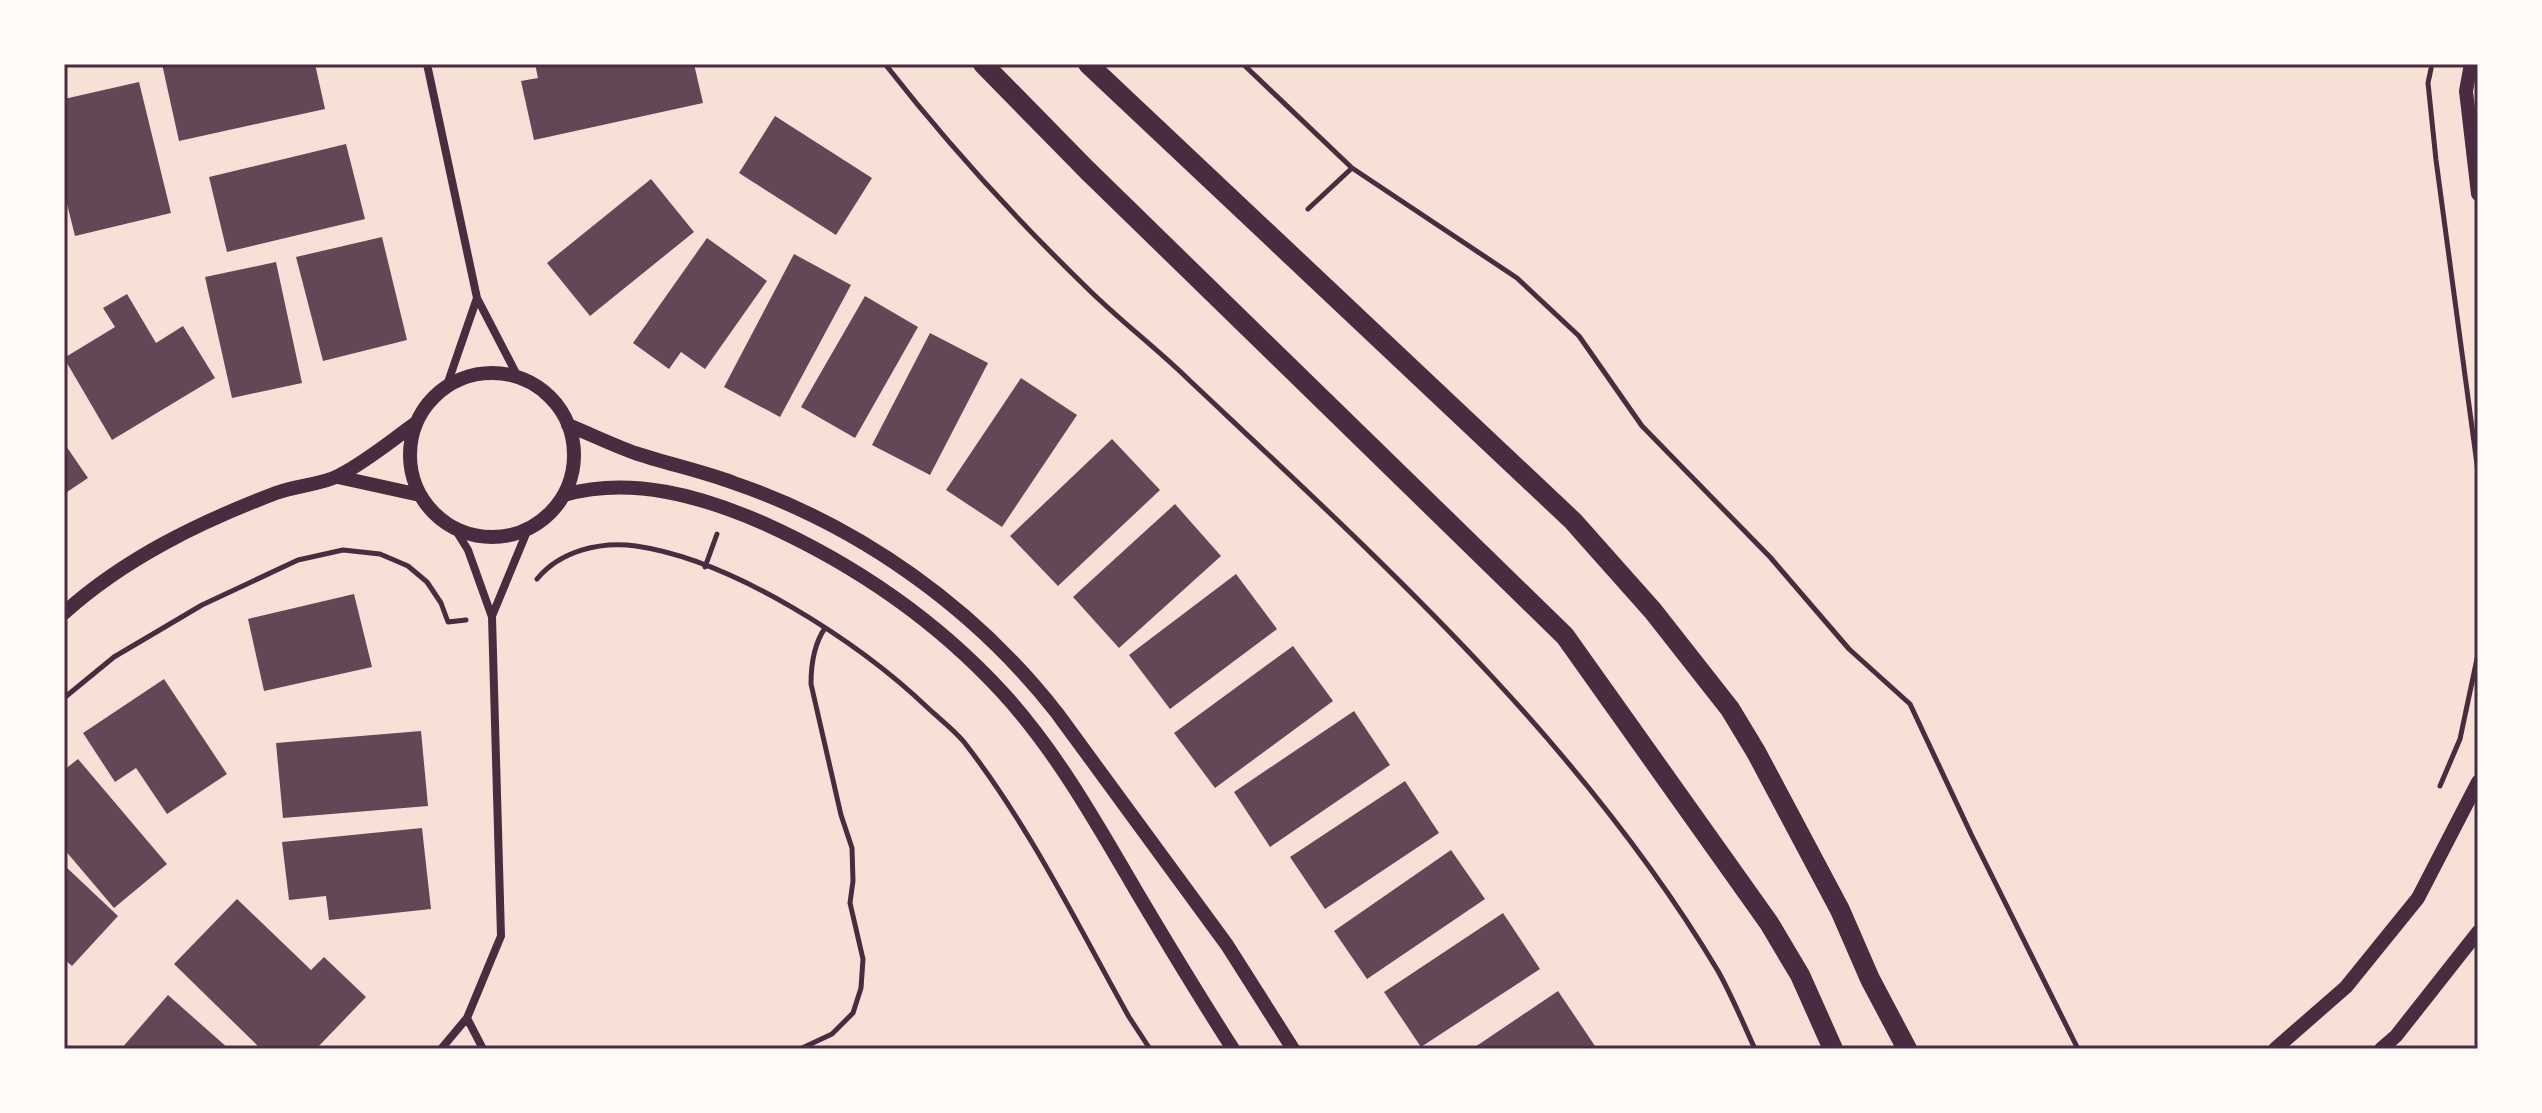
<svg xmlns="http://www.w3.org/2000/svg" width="2542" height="1113" font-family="'Crimson Pro',serif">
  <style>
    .building { fill: #644757 }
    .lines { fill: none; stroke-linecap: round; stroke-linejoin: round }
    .path { stroke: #4a2c40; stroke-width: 5 }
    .minor { stroke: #4a2c40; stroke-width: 8 }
    .tertiary { stroke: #4a2c40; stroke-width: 14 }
    .primary { stroke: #4a2c40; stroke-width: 20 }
    .neatline { fill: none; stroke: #4a2c40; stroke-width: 3 }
  </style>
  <rect width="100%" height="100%" fill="#f7e1d7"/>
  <path class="building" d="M162,64h153l10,45 -146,32z
    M535,64h159l9,39 -169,37 -13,-59 17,-3z
    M139,82l32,131 -96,23 -11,-44v-93z
    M775,116l97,62 -36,57 -97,-62z
    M346,144l19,75 -138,33 -18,-75z
    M651,179l43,53 -104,84 -43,-53z
    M382,237l25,103 -84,21 -27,-104z
    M707,238l60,43 -62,88 -24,-17 -12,17 -36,-26z
    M794,254l57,31 -71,132 -56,-30z
    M276,262l26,121 -70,15 -27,-121z
    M127,294l29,49 27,-17 32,52 -103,62 -48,-82 51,-31 -12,-19z
    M865,296l53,31 -63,111 -54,-31z
    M930,333l58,30 -58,112 -58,-30z
    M1021,378l56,37 -75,112 -56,-37z
    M1112,439l48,51 -102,96 -48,-50z
    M64,443l24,35 -24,16z
    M1175,504l46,52 -102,92 -46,-51z
    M1236,574l41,55 -107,80 -41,-54z
    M354,594l18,73 -108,24 -16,-72z
    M1293,646l40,55 -118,87 -41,-55z
    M164,679l63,95 -60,40 -31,-46 -21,14 -32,-49z
    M1354,711l36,54 -120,82 -36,-55z
    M421,731l7,75 -145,12 -7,-75z
    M78,759l89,105 -53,44 -50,-59v-79z
    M1405,781l34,52 -114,76 -35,-52z
    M422,828l9,81 -102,11 -3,-24 -37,4 -7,-58z
    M1451,850l34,49 -118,80 -33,-48z
    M64,865l54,51 -46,50 -8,-7z
    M237,899l74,71 13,-13 42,40 -50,52h-55l-87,-85z
    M1503,913l37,56 -119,78 -37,-55z
    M1558,991l39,58h-125z
    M168,995l61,54h-108z"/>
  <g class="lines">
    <path class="path" d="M885,64c61,78 129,153 200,222 33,33 70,61 103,93 193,182 393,363 530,592 14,25 25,52 37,78
      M1243,64l109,104 -44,41
      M2432,64l-4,19 8,77 42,312
      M1352,168l165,110 62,58 63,90 128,131 79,92 61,55 62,132 106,213
      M705,567l12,-33
      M537,579c23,-28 63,-38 99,-33 97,14 223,96 293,163 12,11 25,21 35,33 66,85 113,182 165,275l21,32
      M64,698l50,-41 88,-52 96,-45 45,-10 37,4 28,12 19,16 14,21 7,19 18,-2
      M2440,786l20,-47 18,-85
      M800,1049l32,-15 21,-21 8,-25 2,-29 -13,-56 3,-22 -1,-33 -11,-33 -30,-131c0,-19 3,-40 14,-56"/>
    <path class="minor" d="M427,64l50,234 41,79
      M447,385l30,-87
      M492,616l36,-87
      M467,1018l16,31
      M441,1049l26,-31 34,-82 -9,-319 -24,-67 -13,-21"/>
    <path class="tertiary" d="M2471,64l-5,27 12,103
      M410 455a82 82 0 1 1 164 0a82 82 0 1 1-164 0Z
      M568,425c22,9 45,20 67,28 33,11 67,18 99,30 126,43 241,125 323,230l170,232 66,104
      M338,477l82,18
      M564,495c67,-19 137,1 199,28 91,41 172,96 240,170 53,58 93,129 132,196 32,54 64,107 98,160
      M64,613c61,-55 136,-91 212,-120 20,-8 46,-8 64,-18 27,-14 52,-35 76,-52
      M2275,1049l71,-62 72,-89 60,-116
      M2381,1049l15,-13 82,-104"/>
    <path class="primary" d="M983,64l104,106 478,466 204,287 31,52 33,74
      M1088,64l485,457 80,90 77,98 26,43 84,158 30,69 37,70"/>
  </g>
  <rect width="2542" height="1113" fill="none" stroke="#fffaf5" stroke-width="132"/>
  <rect x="66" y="66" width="2410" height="981" class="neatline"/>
</svg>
